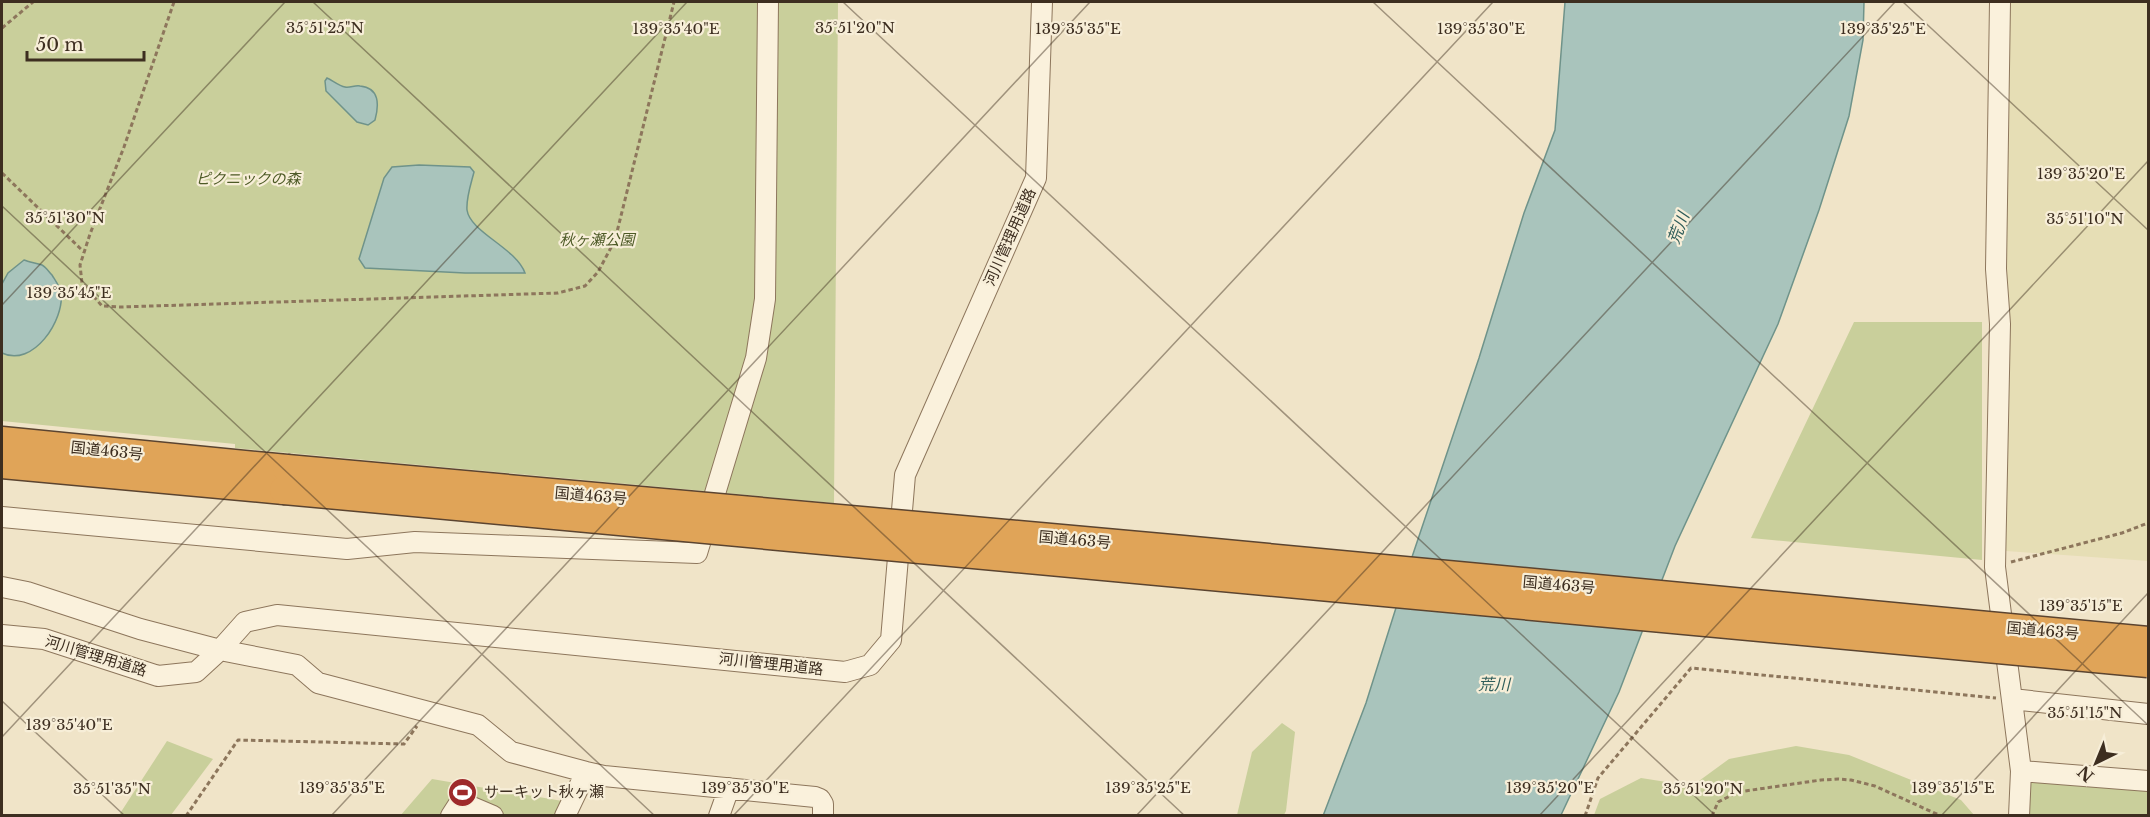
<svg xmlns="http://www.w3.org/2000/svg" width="2150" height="817" font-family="'Libre Baskerville','Noto Sans JP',serif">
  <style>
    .farmland { fill: #e6deb5 }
    .green { fill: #c9cf9b }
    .water { fill: #a9c4bc; stroke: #6f938a; stroke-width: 1.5 }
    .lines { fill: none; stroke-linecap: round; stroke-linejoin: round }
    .minor-casing { stroke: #8d765c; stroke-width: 22 }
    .highway-casing { stroke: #5b4430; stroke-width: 31 }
    .path { stroke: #8d765c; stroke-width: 3; stroke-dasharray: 4.5 3; stroke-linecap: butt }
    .minor { stroke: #faf1dc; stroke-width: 20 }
    .highway { stroke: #e0a458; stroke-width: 28 }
    .highway-bridge-casing { stroke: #5b4430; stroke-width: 31; stroke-linecap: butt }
    .highway-bridge { stroke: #e0a458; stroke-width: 28 }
    .ticks { fill: none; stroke: #3d2e20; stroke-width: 1.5; stroke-opacity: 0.45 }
    .labels { text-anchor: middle; stroke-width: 4.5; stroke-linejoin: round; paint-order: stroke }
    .park-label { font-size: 15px; font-style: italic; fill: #4d5a26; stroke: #f7eed8 }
    .street-label { font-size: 15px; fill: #3d2e20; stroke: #f7eed8 }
    .poi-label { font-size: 15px; fill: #3d2e20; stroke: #f7eed8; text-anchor: start }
    .water-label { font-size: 16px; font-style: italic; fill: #2f5d5a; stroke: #f7eed8 }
    .ticks-label { font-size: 15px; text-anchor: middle; fill: #3d2e20; stroke: #f7eed8; stroke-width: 4.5; stroke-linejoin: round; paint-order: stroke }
  </style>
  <rect width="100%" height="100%" fill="#f0e4c8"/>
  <path class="farmland" d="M2004,2h144v559l-142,-10z"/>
  <path class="green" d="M2,2h836l-4,501 -599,-55v-4l-233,-23z
    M1854,322h128v238l-231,-22z
    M1282,723l13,9 -9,79 -2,4h-47l15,-63z
    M167,741l46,18 -42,56h-52z
    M1796,746l53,9 112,45 13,15h-380l6,-16 41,-21 51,8 37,-27z
    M2025,775l123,8v32l-123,1z
    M432,779l148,25 -8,11 -172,1z"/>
  <path class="water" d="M1565,2h299l-1,38 -14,76 -30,94 -41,114 -103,222 -56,146 -58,123 -238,1 43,-113 46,-146 67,-199 45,-145 31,-83z
    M327,78c5,2 12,8 18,9 5,1 10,-2 15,-1 20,2 19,19 15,34l-7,5 -11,-3 -31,-31 -1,-10z
    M419,165l51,2 4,5c-3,12 -8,26 -7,38 3,22 49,38 58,63h-60l-100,-5 -6,-9 25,-81 8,-11z
    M24,260c5,2 12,3 18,5 4,2 7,7 10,10 3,5 8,12 9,17 4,28 -28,76 -59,61v-69l6,-11z"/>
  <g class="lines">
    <defs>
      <path id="minor" d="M2000,2l-4,267 4,55 -5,243 26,204 -2,45
        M2,517l345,32 68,-7 282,11 59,-195 9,-59 3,-297
        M2,587l25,5 113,37 80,21 77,15 21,18 160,42 33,27 75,20 18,4 211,21 5,2 3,5v12
        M2,635l42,4 114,37 38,-4 24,-22 25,-28 32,-7 568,57 25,-7 21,-25 14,-165 131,-297 6,-176
        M2012,699l136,15
        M2021,771l127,10
        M451,816l9,-14 33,14
        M565,816l21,-44
        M719,816l10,-28"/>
      <path id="highway" d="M2,441l285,28
        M2,464l282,26"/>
    </defs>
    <use href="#minor" class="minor-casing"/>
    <use href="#highway" class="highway-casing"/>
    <path class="path" d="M174,2l-50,145 -34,87 -10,31 2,18 20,23 19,1 437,-14 27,-7 13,-14 17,-32 59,-238
      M2,28l31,-26
      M2,173l82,79
      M2011,562l111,-29 26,-10
      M186,816l52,-76 166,4 13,-18
      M1585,816l13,-38 93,-110 305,30
      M1712,816l6,-14 20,-10 83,-12 17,-1 13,1 24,6 66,30"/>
    <use href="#minor" class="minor"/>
    <use href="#highway" class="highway"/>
    <defs>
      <path id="highway-bridge" d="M287,469l896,81 965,91
        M284,490l1864,173"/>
    </defs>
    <use href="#highway-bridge" class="highway-bridge-casing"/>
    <use href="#highway-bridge" class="highway-bridge"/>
  </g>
  <path class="ticks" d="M313,2l872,814M843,2l873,814M1373,2l775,723M1903,2l245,228M2,206l653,610M2,305l283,-303M2,701l123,115M2,737l685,-735M331,816l759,-814M733,816l760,-814M1136,816l759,-814M1539,816l609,-655M1941,816l207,-223"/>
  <defs>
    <symbol id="stadium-disc" viewBox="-11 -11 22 22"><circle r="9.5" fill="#9e2a2b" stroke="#f7eed8"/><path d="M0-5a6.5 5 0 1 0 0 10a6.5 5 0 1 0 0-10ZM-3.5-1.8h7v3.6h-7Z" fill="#fff"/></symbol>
  </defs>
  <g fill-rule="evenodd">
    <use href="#stadium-disc" x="446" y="776" width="33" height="33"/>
  </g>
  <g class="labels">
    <g class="park-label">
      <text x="248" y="184">ピクニックの森</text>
      <text x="597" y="245">秋ヶ瀬公園</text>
    </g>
    <g class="street-label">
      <text transform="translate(1010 237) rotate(-66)" y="5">河川管理用道路</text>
      <text transform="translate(107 451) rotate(6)" y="5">国道463号</text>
      <text transform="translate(591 496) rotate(5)" y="5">国道463号</text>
      <text transform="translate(1075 540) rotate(5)" y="5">国道463号</text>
      <text transform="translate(1559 585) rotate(5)" y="5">国道463号</text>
      <text transform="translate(2043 631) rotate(5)" y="5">国道463号</text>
      <text transform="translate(96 656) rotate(17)" y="5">河川管理用道路</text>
      <text transform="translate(771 664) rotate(6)" y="5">河川管理用道路</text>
    </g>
    <g class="poi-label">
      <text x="484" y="797">サーキット秋ヶ瀬</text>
    </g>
    <g class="water-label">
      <text transform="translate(1678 228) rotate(-70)" y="6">荒川</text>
      <text x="1494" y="690">荒川</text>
    </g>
  </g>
  <g class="ticks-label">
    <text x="855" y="33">35°51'20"N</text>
    <text x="325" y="33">35°51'25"N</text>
    <text x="676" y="34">139°35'40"E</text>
    <text x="1078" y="34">139°35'35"E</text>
    <text x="1481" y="34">139°35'30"E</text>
    <text x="1883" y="34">139°35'25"E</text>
    <text x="2081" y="179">139°35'20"E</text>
    <text x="65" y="223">35°51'30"N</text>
    <text x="2085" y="224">35°51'10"N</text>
    <text x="69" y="298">139°35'45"E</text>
    <text x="2081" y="611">139°35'15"E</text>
    <text x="2085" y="718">35°51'15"N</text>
    <text x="69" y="730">139°35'40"E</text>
    <text x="342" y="793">139°35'35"E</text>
    <text x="745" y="793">139°35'30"E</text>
    <text x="1148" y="793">139°35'25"E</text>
    <text x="1550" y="793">139°35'20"E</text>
    <text x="1953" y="793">139°35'15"E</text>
    <text x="112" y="794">35°51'35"N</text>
    <text x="1703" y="794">35°51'20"N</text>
  </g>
  <rect width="2150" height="817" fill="none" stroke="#3d2e20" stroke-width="6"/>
  <g transform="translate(2096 763) rotate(223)" stroke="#f7eed8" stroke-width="4.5" paint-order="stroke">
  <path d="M0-4.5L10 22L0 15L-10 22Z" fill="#3d2e20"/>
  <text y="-9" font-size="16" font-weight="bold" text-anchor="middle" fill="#3d2e20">N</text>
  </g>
  <path d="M27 51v9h117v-9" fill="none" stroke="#3d2e20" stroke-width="3"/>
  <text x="36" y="51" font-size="18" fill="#3d2e20" stroke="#f7eed8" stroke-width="4.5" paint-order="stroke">50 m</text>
</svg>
